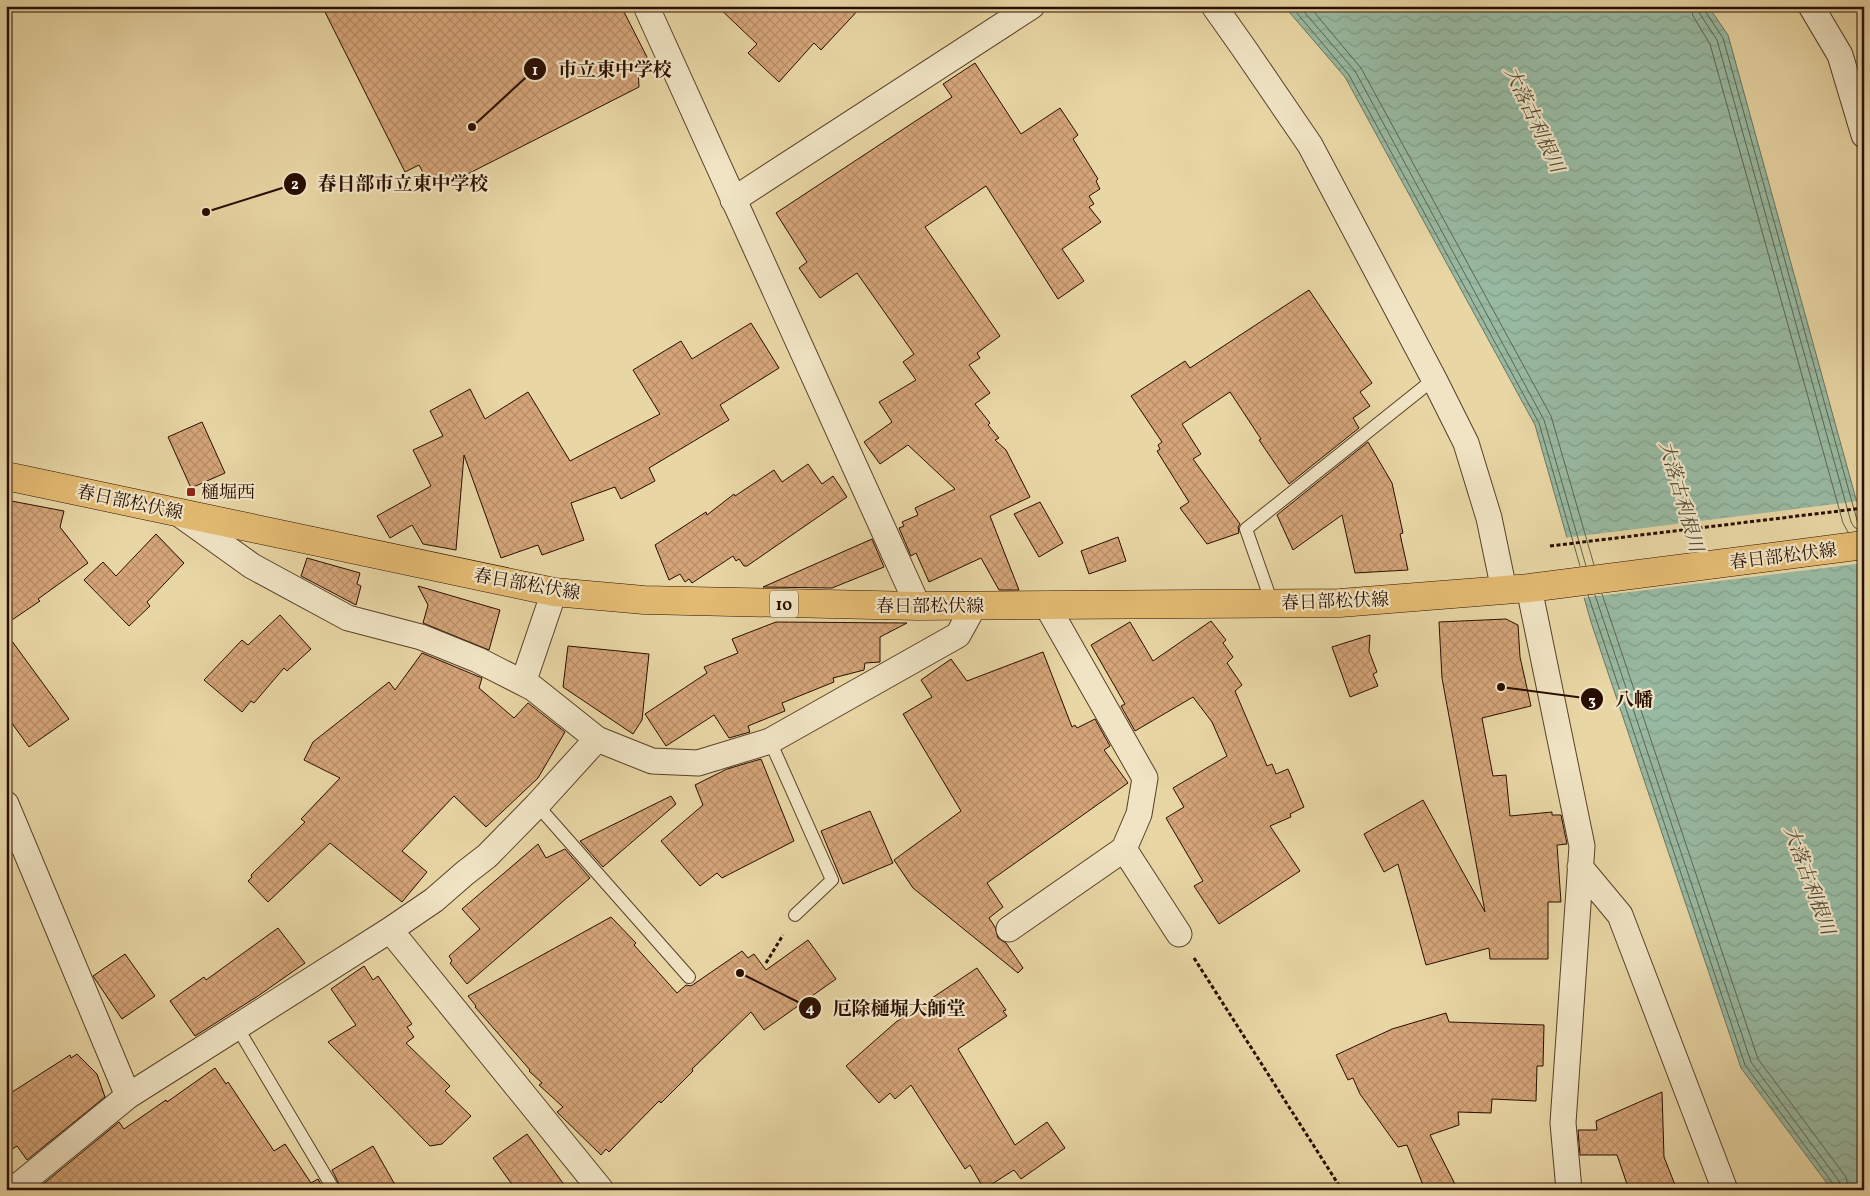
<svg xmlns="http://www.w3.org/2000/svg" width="1870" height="1196" font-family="Vollkorn,'Noto Serif JP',serif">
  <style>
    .water { fill: url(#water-waves); stroke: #6c7561 }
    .pier { fill: #e8d6a4 }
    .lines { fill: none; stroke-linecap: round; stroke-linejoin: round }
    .shore { stroke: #606451; stroke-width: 1 }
    .building { fill: url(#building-cross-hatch); stroke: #290e00 }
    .lane-casing { stroke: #594029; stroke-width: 14 }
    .street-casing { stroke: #594029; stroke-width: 27 }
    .primary-casing { stroke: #290e00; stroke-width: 29 }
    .path { stroke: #290e00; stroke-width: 3; stroke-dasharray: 4 2.5; stroke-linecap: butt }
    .lane { stroke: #f0e4c4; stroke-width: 12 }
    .street { stroke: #f0e4c4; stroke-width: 25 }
    .primary { stroke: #e4bb72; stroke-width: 28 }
    .poi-dot { fill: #8f2418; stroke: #f0e4c4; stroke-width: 2 }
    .labels { text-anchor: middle; stroke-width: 4.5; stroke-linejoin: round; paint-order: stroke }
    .shield { fill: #f0e4c4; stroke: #654e3b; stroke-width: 1 }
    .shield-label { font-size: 16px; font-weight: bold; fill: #290e00 }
    .poi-label { font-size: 18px; fill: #290e00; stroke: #f0e4c4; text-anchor: start }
    .street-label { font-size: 18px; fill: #290e00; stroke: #f0e4c4 }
    .water-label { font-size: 19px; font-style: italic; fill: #504a39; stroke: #f0e4c4 }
    .leader { fill: none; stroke: #290e00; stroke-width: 2 }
    .callout-dot { fill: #290e00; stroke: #f0e4c4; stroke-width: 2 }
    .mark-label { font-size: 15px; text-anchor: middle; font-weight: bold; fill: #fff }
    .callout-label { font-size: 19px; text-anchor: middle; font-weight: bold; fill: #290e00; stroke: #f0e4c4; stroke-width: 4.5; stroke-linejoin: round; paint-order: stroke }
  </style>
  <defs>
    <pattern id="water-waves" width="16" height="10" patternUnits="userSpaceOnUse" patternTransform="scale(1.25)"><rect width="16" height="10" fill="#98baa2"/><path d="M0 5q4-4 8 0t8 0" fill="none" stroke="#839f8a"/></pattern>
    <pattern id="building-cross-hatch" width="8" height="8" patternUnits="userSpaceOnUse" patternTransform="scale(1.25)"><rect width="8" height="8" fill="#d5a579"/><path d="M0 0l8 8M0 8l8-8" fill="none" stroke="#b78d67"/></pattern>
  </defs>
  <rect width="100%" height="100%" fill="#e8d6a4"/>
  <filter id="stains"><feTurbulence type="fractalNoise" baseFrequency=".004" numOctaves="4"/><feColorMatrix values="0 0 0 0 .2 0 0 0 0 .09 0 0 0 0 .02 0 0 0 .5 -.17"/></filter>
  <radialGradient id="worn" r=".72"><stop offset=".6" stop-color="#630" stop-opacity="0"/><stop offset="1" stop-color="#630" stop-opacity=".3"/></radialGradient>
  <path class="water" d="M1284,6h424l20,29 136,493v662h-32l-91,-122 -150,-446 -56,-197 -190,-348z"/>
  <path class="pier" d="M1859,501l5,17v45l-283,35 -17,-60z"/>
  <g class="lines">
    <path class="shore" d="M1291,6l58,69 190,348 41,143
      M1299,6l56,65 189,349 42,146
      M1309,6l52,62 190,348 43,149
      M1691,6l2,10 17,28 133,479 5,9
      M1698,6l2,8 17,26 134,482 3,5 5,3
      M1705,6v5l18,27 134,482 2,4 5,1
      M1602,594l156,465 88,118 3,13
      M1588,595l157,470 89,120 1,5
      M1595,595l156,467 88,119 3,9"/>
  </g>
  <path class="building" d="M322,6h299l28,55 -11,6 1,20 -197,100 -3,-10 -11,5 -9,-17 -14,7z
    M717,6h145l-41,44 -7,-7 -35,39 -31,-29 9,-9z
    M975,63l46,71 39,-26 18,27 -5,4 25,40 -2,2 4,8 -11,7 5,8 -5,3 12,15 -39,27 22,32 -26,18 -72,-113 -61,41 75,109 -23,17 3,5 -11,7 21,28 -15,11 15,19 -2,2 11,13 -4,2 11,10 24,47 -40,19 29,74h-20l-18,-32 -52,24 -13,-29 -5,3 -12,-28 5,-2 -2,-4 16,-7 -3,-7 40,-19 -47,-44 -28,19 -16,-22 28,-20 -13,-20 37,-22 -13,-18 11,-8 -57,-81 -37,25 -21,-30 8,-6 -31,-49 176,-116 -9,-13z
    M1309,290l63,93 -12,9 10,14 -17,12 6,10 -70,56 -30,-44 2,-1 -31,-47 -48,32 19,30 -8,5 47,65 -2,3 1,6 -32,11 -27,-36 9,-6 -32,-51 3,-2 -2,-4 4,-3 -31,-46 54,-35 5,7z
    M751,323l28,45 -59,37 9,15 -80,48 6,13 -34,18 -6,-12 -44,16 13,37 -42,15 -4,-10 -37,13 -37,-103 -8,95 -33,-6 -11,-19 -22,13 -13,-22 54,-30 -18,-36 30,-14 -13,-25 40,-22 15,30 43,-27 42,69 90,-47 -27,-44 48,-29 11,18z
    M202,422l23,51 -34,15 -23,-51z
    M1368,442l24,41 11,50 -3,1 8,36 -53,3 -13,-58 -49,35 -16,-35z
    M808,464l14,20 11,-8 14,21 -100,69h-3l-5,-7 -3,2 -3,-5 -41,27 -3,-4 -4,3 -5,-8 -11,6 -14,-35 51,-33 1,3 27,-21 1,2 39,-26 8,12z
    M6,500l58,11 -4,16 28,36 -50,36 2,2 -34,23z
    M1040,502l23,41 -24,14 -25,-43z
    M156,534l28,29 -37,39 3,4 -21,20 -45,-46 19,-18 13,14z
    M1118,537l8,24 -37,13 -8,-23z
    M872,539l12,28 -52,21 -69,-1z
    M307,558l53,15 -3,11 4,2 -5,19 -55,-29z
    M418,586l82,24 -11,40 -66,-27 5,-18z
    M280,615l31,34 -24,22 -3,-3 -30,35 -3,-2 -9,11 -38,-32 38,-40 6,5z
    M1506,619l12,6 2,32 11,49 -49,12 11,58 13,-1 4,41 42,-4v3h9l6,29 -10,1 4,57h-13v57h-58l-1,-11 -63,17 -28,-101 -14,8 -20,-38 59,-34 62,112 -43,-234 -3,-56z
    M1211,621l15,19 -3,3 10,14 -6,6 15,22 -7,6 32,75 5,-2 4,10 12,-5 16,38 -14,7 1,3 -21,9 30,45 -81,53 -25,-38 9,-5 -37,-63 18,-11 -11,-19 54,-32 -15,-34 -19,-25 -58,34 -14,-25 4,-2 -34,-59 39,-23 23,39z
    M776,622l131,1 -27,14v25l-15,1 -1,7 -31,8 1,4 -52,21 3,8 -37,15 2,6 -21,6 -15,-23 -48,31 -21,-32 62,-41 -3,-6 34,-14 -6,-14z
    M6,633l63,86 -40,28 -23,-32z
    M1370,635l-1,16 8,21 -4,2 5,12 -28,11 -18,-50z
    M568,646l81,8 -7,66 -9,14 -70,-47z
    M1043,652l29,75 3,-2 2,3 18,-9 15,27 -6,4 24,33 -141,100 16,24 -14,11 6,9 3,11 8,5 17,25 -5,5 -105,-85 -19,-28 67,-49 -58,-97 29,-17 -11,-17 30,-21 16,22z
    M422,653l60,25 -3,10 35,30 14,-15 37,29 -27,46 -52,49 -32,-31 -52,55 25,21 -25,30 -72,-59 -62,59 -20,-21 4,-4 -1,-2 54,-53 -4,-3 39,-41 -36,-18 9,-18 76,-60 6,8z
    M761,759l33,82 -72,37 -5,-5 -17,13 -39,-45 42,-36 -8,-20 32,-16z
    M671,796l5,8 -73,63 -23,-26z
    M870,811l23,52 -50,21 -22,-53z
    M538,844l8,14 19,-9 25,29 -123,106 -17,-21 2,-2 -3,-5 31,-27 -18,-20z
    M611,917l25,26 -2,2 43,48 9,-8 5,1 51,-35 6,7 6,-4 12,16 42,-30 28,39 -72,51 -13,-18 -59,57 1,2 -32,32 -2,-2 -50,51 -3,-3 -5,6 -44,-43 6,-5 -24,-22 3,-2 -13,-12 1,-1 -55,-63 1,-1 -8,-10z
    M278,928l27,35 -47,33 -63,40 -25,-35 34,-24 2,3z
    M125,954l30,42 -33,23 -29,-43z
    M364,966l9,14 5,-4 34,48 -5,3 7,10 -8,6 44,43 -5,5 26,25 -29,28 -12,2 -102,-104 28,-17 -25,-36z
    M977,968l29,42 -3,1 4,5 -49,33 57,96 32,-23 18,26 -44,31 -7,-9 -30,19 -14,-24 -5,4 -54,-84 -16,14 -5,-6 -11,10 -33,-37 50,-44z
    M1446,1013l3,9 95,3 -1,41h-6l-1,35 -44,-2 -1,14 -33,-1 1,13 -29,10 28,55h-33l-18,-45 -9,2 -38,-53 -7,-16 -5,2 -12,-25 56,-26z
    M77,1054l20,20 8,23 -78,63 -10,-14 -11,7v-57l64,-41 1,3z
    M215,1068l11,16 2,-2 46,69 11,-7 26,39 7,-4 6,11h-279l-3,-5 77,-63 5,7 42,-29 1,2z
    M1662,1092l2,65 13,33h-48l-12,-35h-37l-2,-25h19l-1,-9z
    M527,1134l41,56h-52l-23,-32z
    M373,1146l25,44h-56l-10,-20z"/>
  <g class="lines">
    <defs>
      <path id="lane" d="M1272,603l-26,-74 188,-150
        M770,741l62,139 -37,35
        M537,805l152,172
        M237,1027l97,163"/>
      <path id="street" d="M646,6l272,600
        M1214,6l29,41 67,98 124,234 32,64 23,75 15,72
        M1811,6l29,49 24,80
        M733,200l299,-194
        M178,513l74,53 96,52 73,19 57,23 55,28 64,51 55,22 46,2 72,-22 188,-106 16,-29
        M1529,588l53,258 -19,277 6,67
        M523,683l31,-91
        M6,804l122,292
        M1124,849l55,85
        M1580,867l40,48 105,275
        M1009,929l115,-80 15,-35 6,-36 -98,-172
        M390,930l211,260
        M13,1190l115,-94 262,-166 44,-30 31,-27 22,-17 50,-51 60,-66"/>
      <path id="primary" d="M6,476l548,116 90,8 274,6 422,-3 189,-15 335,-43"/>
    </defs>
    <use href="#lane" class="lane-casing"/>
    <use href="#street" class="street-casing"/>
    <use href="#primary" class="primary-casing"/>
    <path class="path" d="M1550,546l314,-38
      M1194,958l148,232
      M766,963l17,-28"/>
    <use href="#lane" class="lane"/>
    <use href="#street" class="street"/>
    <use href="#primary" class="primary"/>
  </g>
  <rect class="poi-dot" x="186" y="487" width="10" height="10" rx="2.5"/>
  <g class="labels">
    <rect class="shield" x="770" y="590.5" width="28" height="27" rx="4"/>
    <g class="shield-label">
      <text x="784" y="610">10</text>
    </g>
    <g class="poi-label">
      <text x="201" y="498">樋堀西</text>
    </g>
    <g class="street-label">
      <text transform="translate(130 502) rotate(12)" y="6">春日部松伏線</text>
      <text transform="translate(1783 556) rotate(-7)" y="6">春日部松伏線</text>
      <text transform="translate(527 584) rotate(10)" y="6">春日部松伏線</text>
      <text transform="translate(1335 601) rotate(-2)" y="6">春日部松伏線</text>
      <text x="930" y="612">春日部松伏線</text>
    </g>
    <g class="water-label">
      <text transform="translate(1535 119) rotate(65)" y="7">大落古利根川</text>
      <text transform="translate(1682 496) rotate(74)" y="7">大落古利根川</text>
      <text transform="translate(1810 880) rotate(70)" y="7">大落古利根川</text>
    </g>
  </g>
  <path class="leader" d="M472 127L535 69M206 212L295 184M1501 687L1592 699M740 973L810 1008"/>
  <g class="callout-dot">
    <circle cx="472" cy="127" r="5"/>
    <circle cx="206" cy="212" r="5"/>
    <circle cx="1501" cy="687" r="5"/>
    <circle cx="740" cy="973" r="5"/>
    <circle cx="535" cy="69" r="12"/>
    <circle cx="295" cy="184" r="12"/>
    <circle cx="1592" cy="699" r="12"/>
    <circle cx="810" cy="1008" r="12"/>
  </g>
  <g class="mark-label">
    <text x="535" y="75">1</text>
    <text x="295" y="189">2</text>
    <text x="1592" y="705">3</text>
    <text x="810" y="1013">4</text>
  </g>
  <g class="callout-label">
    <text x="615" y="76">市立東中学校</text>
    <text x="403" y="190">春日部市立東中学校</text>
    <text x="1634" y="706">八幡</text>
    <text x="899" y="1015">厄除樋堀大師堂</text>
  </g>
  <rect width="1870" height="1196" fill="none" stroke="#e8d6a4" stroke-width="25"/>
  <rect x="8" y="8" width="1855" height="1181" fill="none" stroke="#290e00" stroke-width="2.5"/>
  <rect x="12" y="12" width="1845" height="1171" fill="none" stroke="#290e00"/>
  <rect width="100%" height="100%" filter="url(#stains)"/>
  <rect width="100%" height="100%" fill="url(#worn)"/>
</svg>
